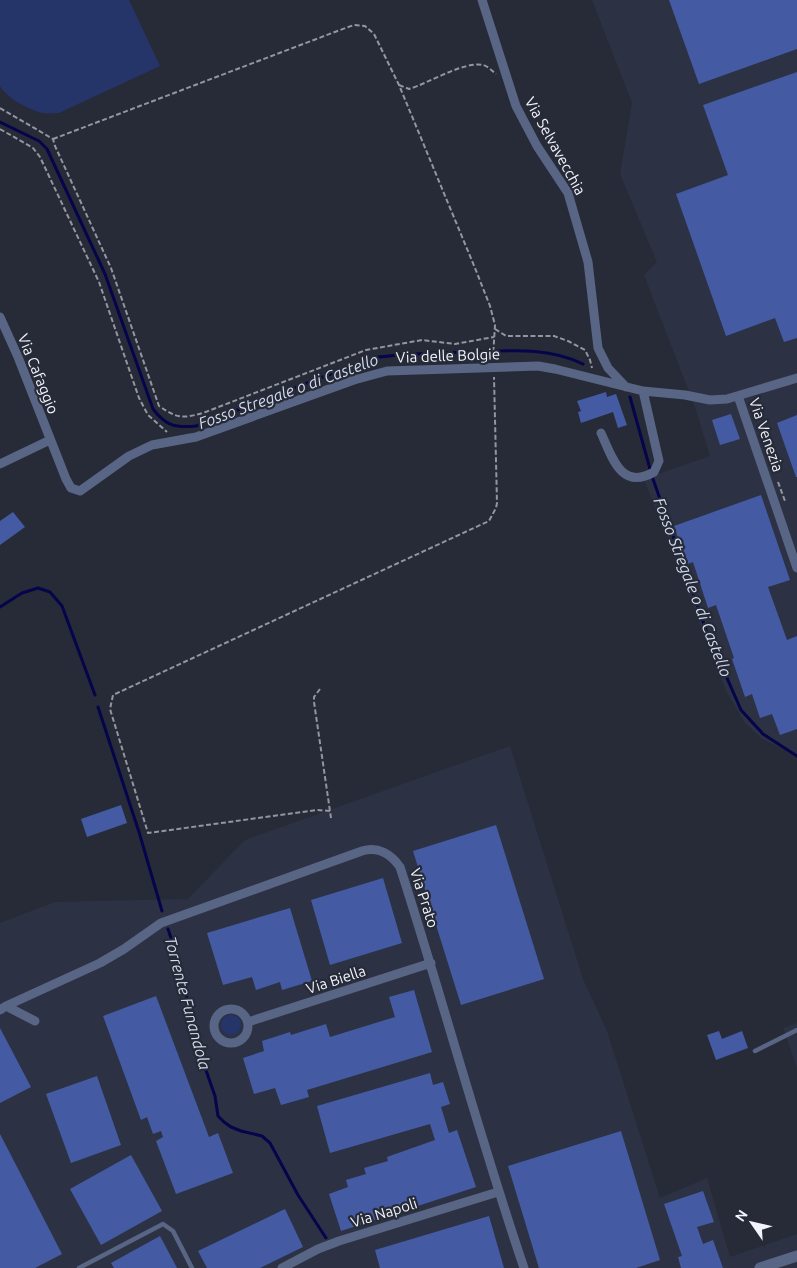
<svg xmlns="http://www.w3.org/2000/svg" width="797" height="1268" font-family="Ubuntu,sans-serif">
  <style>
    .built { fill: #2c3244 }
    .green { fill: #253469 }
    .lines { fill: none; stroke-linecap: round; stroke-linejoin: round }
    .stream { stroke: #06044a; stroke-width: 3 }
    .building { fill: #445ba4 }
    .path { stroke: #9396a0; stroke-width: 2; stroke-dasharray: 5 2.5; stroke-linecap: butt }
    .service { stroke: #596585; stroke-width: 4.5 }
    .minor { stroke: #596585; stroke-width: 9 }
    .tertiary { stroke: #596585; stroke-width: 11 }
    .labels { text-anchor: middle; stroke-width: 4.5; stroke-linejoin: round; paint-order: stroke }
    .street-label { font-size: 15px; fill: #f1f4fc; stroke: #272b37 }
    .water-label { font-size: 16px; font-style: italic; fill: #d3dbf0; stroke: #272b37 }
  </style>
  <rect width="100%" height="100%" fill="#272b37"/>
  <path class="built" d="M592,0h205v756l-36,-18 -16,-15 -19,-32 -82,-212 66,-23 -15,-49 -51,-132 13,-13 -37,-88 12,-71z
    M510,746l73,233 24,52 53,167 47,-20 23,79 67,-23v34h-797v-345l55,-21 133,-3 57,-59z
    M797,1023v45l-14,-40z"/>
  <path class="green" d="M0,0h129l31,66 -101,47c-5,0 -11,1 -16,0 -14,-3 -35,-14 -43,-27z
    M221 1025a10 10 0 1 1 20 0a10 10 0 1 1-20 0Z"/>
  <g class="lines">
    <path class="stream" d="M0,122l39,19 8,8 58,125 48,135c13,17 22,19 43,17l176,-68c32,-5 64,-5 97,-6 38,-1 78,-6 114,12
      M630,397l20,72
      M653,479l53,151 35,80 22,24 34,22
      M0,607l22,-14 16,-5 12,4 12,14 33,89
      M98,707l41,125 23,79
      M168,929l12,36 15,74 20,57 3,20 6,6 7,5 10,4 21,5 8,7 28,52 28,43"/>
  </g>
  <path class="building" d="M669,0h128v49l-98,35z
    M797,72v266l-13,4 -9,-24 -49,18 -50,-142 52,-19 -25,-70z
    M606,392l1,5 9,-3 11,31 -9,3 -5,-16 -32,11 -3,-11 3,-1 -4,-10z
    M731,414l9,25 -20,6 -8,-25z
    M797,415v62h-1l-19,-54z
    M761,495l29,85 -22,7 19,53 10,-4v93l-17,6 -8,-21 -12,4 -8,-24 -7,3 -13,-38 2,-1 -18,-53 -8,3 -15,-46 -6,2 -13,-38z
    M13,512l12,15 -25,18v-24z
    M121,805l6,18 -40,14 -6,-18z
    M496,825l48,154 -83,26 -48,-154z
    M383,878l19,65 -72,22 -19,-65z
    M290,908l22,73 -30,9 -2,-8 -24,8 -4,-13 -29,8 -16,-52z
    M414,990l18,62 -125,38 2,7 -28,8 -6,-17 -21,6 -11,-36 21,-7 -2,-10 28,-9 1,3 35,-11 4,13 65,-20 -6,-20z
    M156,996l53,141 9,-4 15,40 -57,21 -20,-53 7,-4 -2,-6 -8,3 -6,-17 -6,3 -38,-104z
    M0,1028l31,59 -31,16z
    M719,1031l3,8 20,-8 6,17 -32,12 -9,-25z
    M430,1073l3,12 10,-3 7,22 -9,3 8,26 8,-3 19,57 -135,44 -12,-37 19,-7 -2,-7 20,-6 -2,-6 24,-7 -1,-4 48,-17 -5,-16 -100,29 -13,-47z
    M97,1076l24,69 -50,18 -25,-69z
    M621,1131l39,129 -24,8h-97l-31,-102z
    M0,1134l62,120 -27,14h-35z
    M131,1155l31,56 -61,34 -31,-56z
    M703,1191l11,31 -17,5 6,17 10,-4 10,28h-42l-3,-11 4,-1 -18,-52z
    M285,1209l18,38 -43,21h-53l-9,-17z
    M489,1216l15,52h-124l-5,-18z
    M160,1236l17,32h-63l-3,-5z"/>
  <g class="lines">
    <path class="path" d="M399,85l10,4c20,-6 55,-28 74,-24 5,1 9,6 13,9
      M0,108l53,31 2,7 56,122 48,138c18,12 22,13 44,7l163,-63 56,-10 33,4 39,-7
      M0,129l33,19 7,9 59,125 40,116 9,17 19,17
      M53,139l287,-109 14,-5 11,1 9,8 25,51 76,183 15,38 5,19 -2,32
      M495,329l11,7h48l14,5 17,9 5,10 2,8
      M778,482l7,19
      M320,689l-6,8v5l17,116
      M330,811l-13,-1 -169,23 -38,-124 3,-14 376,-174 7,-13 1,-5 -3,-126"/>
    <path class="service" d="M755,1051l42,-21
      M79,1268l84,-44 10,7 19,37"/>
    <path class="minor" d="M482,0l34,106 21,40 31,47 20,69 10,86 10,20 18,19
      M0,317l18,40 48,122 5,9 9,3 49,-35 23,-11 44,-8 158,-57 33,-9 151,-5 17,3 88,22 42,4 25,5 17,-1 70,-21
      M738,396l59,172
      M601,433c11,24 20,58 53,39l5,-11 -16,-70
      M0,464l50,-24
      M6,1006l94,-43 24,-14 37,-26 201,-72c16,-5 29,3 38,16 43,133 79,269 124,401
      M214 1026a17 17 0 1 1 34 0a17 17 0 1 1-34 0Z
      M0,1010l6,-4 29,15
      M248,1022l183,-59
      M282,1268l36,-19 21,-8 159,-49"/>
    <path class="tertiary" d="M760,1268l37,-12"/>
  </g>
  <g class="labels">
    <g class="street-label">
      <text transform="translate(555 146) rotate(61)" y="5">Via Selvavecchia</text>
      <text transform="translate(448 356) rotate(-2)" y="5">Via delle Bolgie</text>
      <text transform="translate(38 374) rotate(68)" y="5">Via Cafaggio</text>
      <text transform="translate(766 435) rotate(71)" y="5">Via Venezia</text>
      <text transform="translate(424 898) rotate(72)" y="5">Via Prato</text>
      <text transform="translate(336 980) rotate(-18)" y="5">Via Biella</text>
      <text transform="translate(384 1213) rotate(-17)" y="5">Via Napoli</text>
    </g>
    <g class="water-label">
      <text transform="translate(288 391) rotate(-20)" y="6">Fosso Stregale o di Castello</text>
      <text transform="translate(693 587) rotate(69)" y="6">Fosso Stregale o di Castello</text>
      <text transform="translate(188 1003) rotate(75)" y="6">Torrente Funandola</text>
    </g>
  </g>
  <g transform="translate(752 1223) rotate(304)" stroke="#272b37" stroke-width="4" paint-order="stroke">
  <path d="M0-4L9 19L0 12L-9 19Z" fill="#f1f4fc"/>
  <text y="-8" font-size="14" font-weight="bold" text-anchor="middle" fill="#f1f4fc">N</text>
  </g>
</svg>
